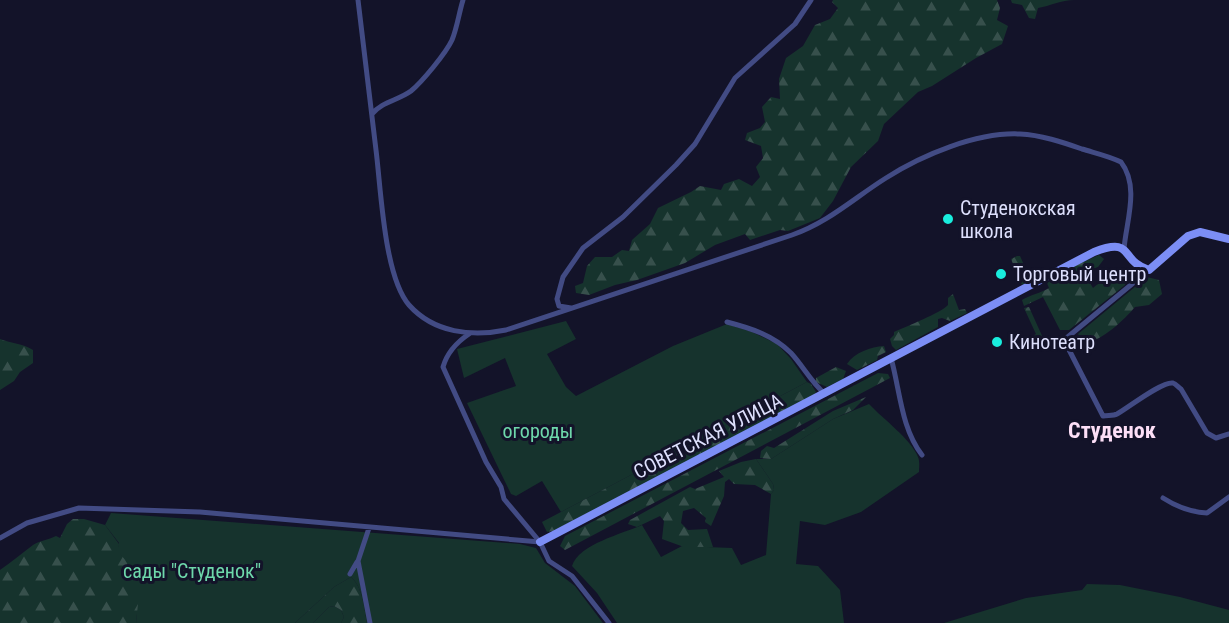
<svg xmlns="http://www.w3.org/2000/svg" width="1229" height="623" font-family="'Roboto Condensed',sans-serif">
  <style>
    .green { fill: #16332d }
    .forest { fill: url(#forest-firs) }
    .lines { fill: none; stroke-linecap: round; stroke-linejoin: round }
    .street { stroke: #424b84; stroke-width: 5 }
    .secondary { stroke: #7c8ef5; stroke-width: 8 }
    .poi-dot { fill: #19eddd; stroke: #131329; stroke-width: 2 }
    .labels { text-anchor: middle; stroke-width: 6; stroke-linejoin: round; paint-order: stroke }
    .poi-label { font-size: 20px; fill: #dddffc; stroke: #131329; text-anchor: start }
    .park-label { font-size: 20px; fill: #6ed8ab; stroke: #131329 }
    .street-label { font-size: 20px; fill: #dddffc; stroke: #131329 }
    .quarter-label { font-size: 22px; font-weight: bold; fill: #fddff7; stroke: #131329 }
  </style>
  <defs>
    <pattern id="forest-firs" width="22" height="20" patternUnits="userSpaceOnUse" patternTransform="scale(1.5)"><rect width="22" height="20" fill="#16332d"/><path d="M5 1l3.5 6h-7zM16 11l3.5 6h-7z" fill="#37504c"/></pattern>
  </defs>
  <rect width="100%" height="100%" fill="#131329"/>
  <path class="green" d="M566,321l10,18 -29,15 19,33 10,9 97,-50 54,-22 25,8 25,12 14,15 16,23 -246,130 -19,-31 -26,15 -5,-2 -44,-91 49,-17 -11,-28 -41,20 -7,-29z
    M869,404c14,15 42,35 49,53 2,4 1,11 1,15l-58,40 -36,13 -25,-4 -4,43 22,2 22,24 4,33h-227l-20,-30 -25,-27c7,-22 50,-32 70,-41l19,32 21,-11 50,2 9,17 25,-10 5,-61 3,-4 -1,-6 -17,-25h15l62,-40z
    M111,513l409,31 16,4 9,15 30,23 28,37h-236c-3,-16 -4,-35 -16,-46l-17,10 -39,36h-159l3,-44 -3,-7 -14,-15 -4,-7 1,-7 -14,-18z
    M1087,584l33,1 60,12 49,13v13h-285l82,-25 56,-8z
    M334,606l7,4 3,7 -3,6h-28l16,-16z"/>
  <path class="forest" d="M833,0h164l3,8 -3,12 11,6 -6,18 -26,14 -44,28 -14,6 -34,32 -6,17 -27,26 -18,34 -13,17 -32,13 -8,-1 -30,10 -5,-6 -30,11 -30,18 -48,17 -22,5 -26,10 -13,-2 -1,-7 8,-3 4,-17 8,-9h17l10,-7 7,1 3,-11 18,-16 8,-16 33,-16 9,-6 21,4 3,-6 15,-5 13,7 8,-9 -4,-10 7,-9 -2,-12 -16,-6 2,-7 13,-5 5,-6 -3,-15 9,-10 9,2 -1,-20 7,-21 17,-12 12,-21 15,-6 8,-11 -6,-6z
    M1011,0h63c-13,0 -24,6 -36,8l-3,11 -6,-1 -7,-13 -10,-2z
    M1099,255l5,4 -6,8 -9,3 4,4 -3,9 3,5c10,-9 20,-12 34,-10l-2,7 -56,45h-9l-17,-33 -19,9 -2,-6c8,-5 19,-7 27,-12l-2,-5 23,-15z
    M1017,256h3l11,25 -7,4 -5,-2 -2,-4 1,-3 -7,-17z
    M1147,277l12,3 3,14 -13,11 -14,2c-10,12 -35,36 -50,35l-7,-8z
    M953,294l6,16 6,-1 2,4 -17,8 -8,-3 -4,1v8l-42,23 -4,-4 -2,-7 4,-4v-3c13,-6 47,-19 54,-27v-7z
    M1029,307l14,31 -15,8 -3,-2 -6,2 -1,-2 18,-10 -12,-26z
    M0,339c12,5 22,4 33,11v13l-13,9 -6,9 -14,9z
    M884,346l2,6 -8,4 -1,4 -20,10 -10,-6c8,-12 24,-17 37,-18z
    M836,367l10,4 -3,8 -16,8 -11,-5v-4z
    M878,373l10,1 2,4 -325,172 -5,-4 5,-10z
    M807,382l4,2 5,8 -3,4 -260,135 -6,1 -5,-10z
    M866,397l-13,13 -20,9 -62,40 -11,-1 1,-7 6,-5 7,2 59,-37z
    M756,459l17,25 1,6 -3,4 -16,-9 -21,-1 -5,-5 -4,3 -1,14 -13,30 -6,-4 1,-4 -12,-10 -11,3 -2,12 7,7 19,-1 6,18h-29l-22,-8 2,-18 -4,-5 -23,11 -9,-3 2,-4 60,-33 5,2 29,-12 -5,-6 22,-9z
    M73,519h11l21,6 14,19c-2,15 14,18 19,31 3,11 -1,36 -2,48h-136v-53c12,-8 22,-17 33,-25 5,-4 16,-5 23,-9l4,2 7,-14z
    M351,577c12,11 13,30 16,46h-26l3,-6 -3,-7 -7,-4 -5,1 -16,16h-18l39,-36z"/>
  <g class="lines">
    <path class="street" d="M358,0c6,50 12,100 18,150 5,39 8,126 33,155 25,28 63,32 97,25l286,-95c37,-13 62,-37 94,-57 36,-23 91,-46 134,-44 21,1 42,8 62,15 13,4 27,7 39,13 19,25 5,60 3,87
      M372,114c9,-12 27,-14 39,-23 11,-9 35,-38 41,-51 5,-12 7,-27 11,-40
      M1149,270l-85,70 39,76c5,-1 10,0 14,-2 11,-6 45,-33 56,-31 3,1 5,4 8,6l26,44 9,5 13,-4
      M571,308l-12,-2 -2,-7 6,-22 20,-29 40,-31 53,-52 19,-21 40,-66 60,-54 16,-24
      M727,322c23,6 46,13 64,31 12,13 20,29 34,41
      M469,334c-12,8 -22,19 -26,33l43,95 15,25 3,12 36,43 9,19 23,15 37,47
      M891,358c9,32 10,70 31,97
      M1163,498c14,9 27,14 44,15l22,-16
      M369,528l-11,33 12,62
      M0,538l27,-15 52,-15 121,4 340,30
      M350,574l7,-12"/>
    <path class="secondary" d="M540,542l554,-290c41,-16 25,9 55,18l39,-34 12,-4 29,7"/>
  </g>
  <g class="poi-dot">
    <circle cx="948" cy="219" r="6"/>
    <circle cx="1001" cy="274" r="6"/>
    <circle cx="997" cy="342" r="6"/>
  </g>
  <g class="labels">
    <g class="poi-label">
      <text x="960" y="215">Студенокская<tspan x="960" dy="23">школа</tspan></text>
      <text x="1013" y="281">Торговый центр</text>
      <text x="1009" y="349">Кинотеатр</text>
    </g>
    <g class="park-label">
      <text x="538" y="438">огороды</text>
      <text x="192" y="578">сады "Студенок"</text>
    </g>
    <g class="street-label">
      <text transform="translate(708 436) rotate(-27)" y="7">СОВЕТСКАЯ УЛИЦА</text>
    </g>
    <g class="quarter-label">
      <text x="1112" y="438">Студенок</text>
    </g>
  </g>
</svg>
